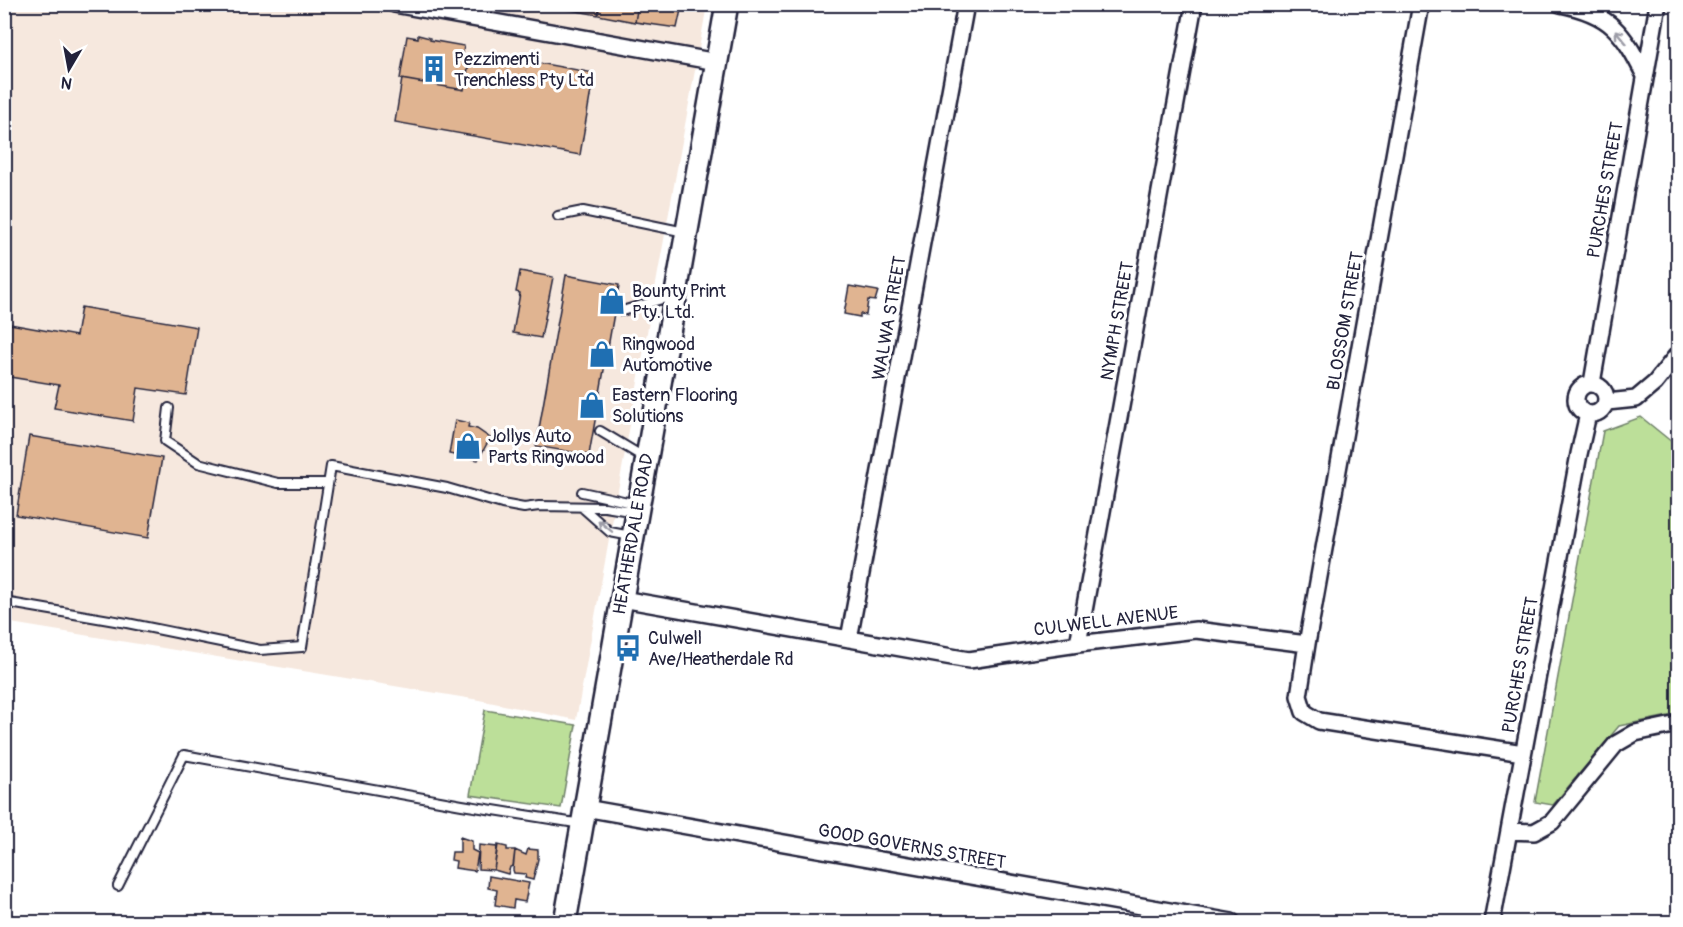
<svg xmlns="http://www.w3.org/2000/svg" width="1683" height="927" font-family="Pangolin,sans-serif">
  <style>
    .built { fill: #f6e8de }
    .green { fill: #bcdf99; stroke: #6f806a; stroke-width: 1.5 }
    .building { fill: #e0b491; stroke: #22223b; stroke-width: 1.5 }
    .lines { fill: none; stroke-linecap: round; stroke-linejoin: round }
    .service-casing { stroke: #22223b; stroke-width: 12 }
    .minor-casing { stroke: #22223b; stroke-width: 20 }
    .secondary-casing { stroke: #22223b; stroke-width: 26 }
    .service { stroke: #fff; stroke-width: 8 }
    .minor { stroke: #fff; stroke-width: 15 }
    .secondary { stroke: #fff; stroke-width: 21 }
    .oneway { stroke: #9c9ca7 }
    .labels { text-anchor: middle; stroke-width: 6; stroke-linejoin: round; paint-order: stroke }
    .poi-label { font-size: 18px; fill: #22223b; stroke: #fff; text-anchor: start }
    .street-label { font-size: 18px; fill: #22223b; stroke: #fff }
  </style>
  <rect width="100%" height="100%" fill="#fff"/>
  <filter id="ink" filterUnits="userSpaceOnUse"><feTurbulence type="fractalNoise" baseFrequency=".0167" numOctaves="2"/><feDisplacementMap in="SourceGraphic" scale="12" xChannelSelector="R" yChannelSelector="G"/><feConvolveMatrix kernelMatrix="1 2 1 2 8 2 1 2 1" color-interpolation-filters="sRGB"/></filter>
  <g filter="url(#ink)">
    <path class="built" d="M4,5h703l-131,715 -97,-20 -474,-78z"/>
    <path class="green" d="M1641,417l37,30v267l-59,12 -66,79 -18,-3 68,-371z
      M485,710l91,15 -15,83 -91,-13z"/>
    <path class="building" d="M552,4h25l-1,7 -25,-4z
      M577,4h23l-2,11 -22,-4z
      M600,4h38l-3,18 -37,-7z
      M638,4h41v5l2,1 -4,18 -42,-6z
      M418,35l12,3v2l34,6 -2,12 7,1 -5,31 -64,-11 7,-43 11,2z
      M496,55l98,18 -14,82 -185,-33 7,-43 62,11 6,-32 24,3z
      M520,271l33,6 -12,61 -28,-5 7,-40 -4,-1z
      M566,275l53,10 -30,170 -53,-9z
      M849,286l29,5 -3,10 -7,-1 -2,15 -6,-1v3l-16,-3z
      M81,307l116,20 -11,68 -48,-7 -5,33 -79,-13 5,-23 -55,-9v-53l72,13z
      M455,420l14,3 -1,4 9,2 13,9 -12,22 -29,-6z
      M29,436l133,22 -14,80 -132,-23z
      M460,837l12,4v9l6,3 -3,18 -20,-3 1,-7 -5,-1 1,-8h8z
      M479,845l18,2 -3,23 -16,-1z
      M498,845l9,2v3h8l-2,16 -3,1 -2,7 -14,-4z
      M528,849l10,1v9l-5,21 -8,-2 1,-4 -12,-1 -1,-3 2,-20 11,5z
      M489,876l40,7 -4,19 -11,-2 -1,8 -18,-3 2,-15 -9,-2z"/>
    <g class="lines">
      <defs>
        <path id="service" d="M558,216l25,-5 102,21
          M622,311l50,-15
          M169,408l-4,33 33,22 80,20h50
          M600,431l45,27
          M582,492l55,12
          M583,508l27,24 21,4
          M4,602l123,21 133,27 42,-3 29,-181 116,22 55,16 22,4 15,-2 66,1 31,5
          M118,886l66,-131 278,50 120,19"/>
        <path id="minor" d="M394,4l323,58
          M1560,4c51,10 63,28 85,72
          M1592,383l66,-379
          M1576 399a15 15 0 1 1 30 0a15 15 0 1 1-30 0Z
          M1607,402l29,-3 19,-16 23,-29
          M622,599l347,61 109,-16 118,-14 111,14 -8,52 5,16 15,9 204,32
          M849,639l117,-635
          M1078,644l116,-640
          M1307,644l114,-640
          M585,808l647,114
          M1509,831l25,1 18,-10 64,-78 19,-11 43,-9
          M1492,922l87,-468 9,-40"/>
        <path id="secondary" d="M565,922l162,-918"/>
      </defs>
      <use href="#service" class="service-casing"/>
      <use href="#minor" class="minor-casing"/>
      <use href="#secondary" class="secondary-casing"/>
      <use href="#service" class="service"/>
      <use href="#minor" class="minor"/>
      <use href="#secondary" class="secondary"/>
    </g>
    <defs><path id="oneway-shaft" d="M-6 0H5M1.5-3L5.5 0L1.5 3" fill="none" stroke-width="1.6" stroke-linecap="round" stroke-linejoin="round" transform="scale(1.5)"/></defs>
    <g class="oneway">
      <use href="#oneway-shaft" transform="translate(1621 37) rotate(-130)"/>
      <use href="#oneway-shaft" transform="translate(605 526) rotate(-141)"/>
    </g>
  </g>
  <defs>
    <symbol id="building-bare" viewBox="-9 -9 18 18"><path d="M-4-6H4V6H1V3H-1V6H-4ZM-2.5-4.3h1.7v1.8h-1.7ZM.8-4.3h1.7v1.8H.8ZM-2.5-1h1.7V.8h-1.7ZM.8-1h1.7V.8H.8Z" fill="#1f6fb2" stroke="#fff" stroke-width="2.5" paint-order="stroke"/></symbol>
    <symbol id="shop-bare" viewBox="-9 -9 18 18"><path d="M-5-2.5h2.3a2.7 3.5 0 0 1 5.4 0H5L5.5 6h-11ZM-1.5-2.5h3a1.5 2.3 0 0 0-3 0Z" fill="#1f6fb2" stroke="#fff" stroke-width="2.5" paint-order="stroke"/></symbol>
    <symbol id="bus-bare" viewBox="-9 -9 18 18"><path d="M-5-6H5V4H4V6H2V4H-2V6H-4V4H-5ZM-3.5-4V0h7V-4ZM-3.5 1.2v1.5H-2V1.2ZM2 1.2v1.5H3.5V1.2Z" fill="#1f6fb2" stroke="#fff" stroke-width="2.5" paint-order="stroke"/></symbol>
  </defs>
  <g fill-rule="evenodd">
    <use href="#building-bare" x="415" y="50" width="38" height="38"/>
    <use href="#shop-bare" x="593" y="282" width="38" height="38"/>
    <use href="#shop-bare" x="583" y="335" width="38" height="38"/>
    <use href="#shop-bare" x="573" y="386" width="38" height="38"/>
    <use href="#shop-bare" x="449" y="427" width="38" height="38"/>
    <use href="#bus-bare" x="609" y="629" width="38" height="38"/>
  </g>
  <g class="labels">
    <g class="poi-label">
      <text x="454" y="65">Pezzimenti<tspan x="454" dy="21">Trenchless Pty Ltd</tspan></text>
      <text x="632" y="297">Bounty Print<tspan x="632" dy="21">Pty. Ltd.</tspan></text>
      <text x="622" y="350">Ringwood<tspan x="622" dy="21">Automotive</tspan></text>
      <text x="612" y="401">Eastern Flooring<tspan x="612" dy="21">Solutions</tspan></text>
      <text x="488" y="442">Jollys Auto<tspan x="488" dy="21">Parts Ringwood</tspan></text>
      <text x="648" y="644">Culwell<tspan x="648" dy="21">Ave/Heatherdale Rd</tspan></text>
    </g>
    <g class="street-label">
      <text transform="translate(1605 190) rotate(-80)" y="6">PURCHES STREET</text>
      <text transform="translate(889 318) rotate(-80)" y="6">WALWA STREET</text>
      <text transform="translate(1117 321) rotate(-80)" y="6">NYMPH STREET</text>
      <text transform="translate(1345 321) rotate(-80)" y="6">BLOSSOM STREET</text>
      <text transform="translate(633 534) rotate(-80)" y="6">HEATHERDALE ROAD</text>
      <text transform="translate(1106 621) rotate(-7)" y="6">CULWELL AVENUE</text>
      <text transform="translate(1520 665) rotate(-80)" y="6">PURCHES STREET</text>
      <text transform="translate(912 846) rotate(10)" y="6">GOOD GOVERNS STREET</text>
    </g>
  </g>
  <rect width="1683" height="927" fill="none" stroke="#fff" stroke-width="24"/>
  <rect x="12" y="12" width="1659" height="903" fill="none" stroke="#22223b" stroke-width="2" filter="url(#ink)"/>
  <g transform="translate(69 69) rotate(190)" stroke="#ffffff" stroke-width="4.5" paint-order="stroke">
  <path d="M0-4.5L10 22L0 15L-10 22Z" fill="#22223b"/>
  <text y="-9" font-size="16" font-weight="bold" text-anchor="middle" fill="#22223b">N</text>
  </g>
</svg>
